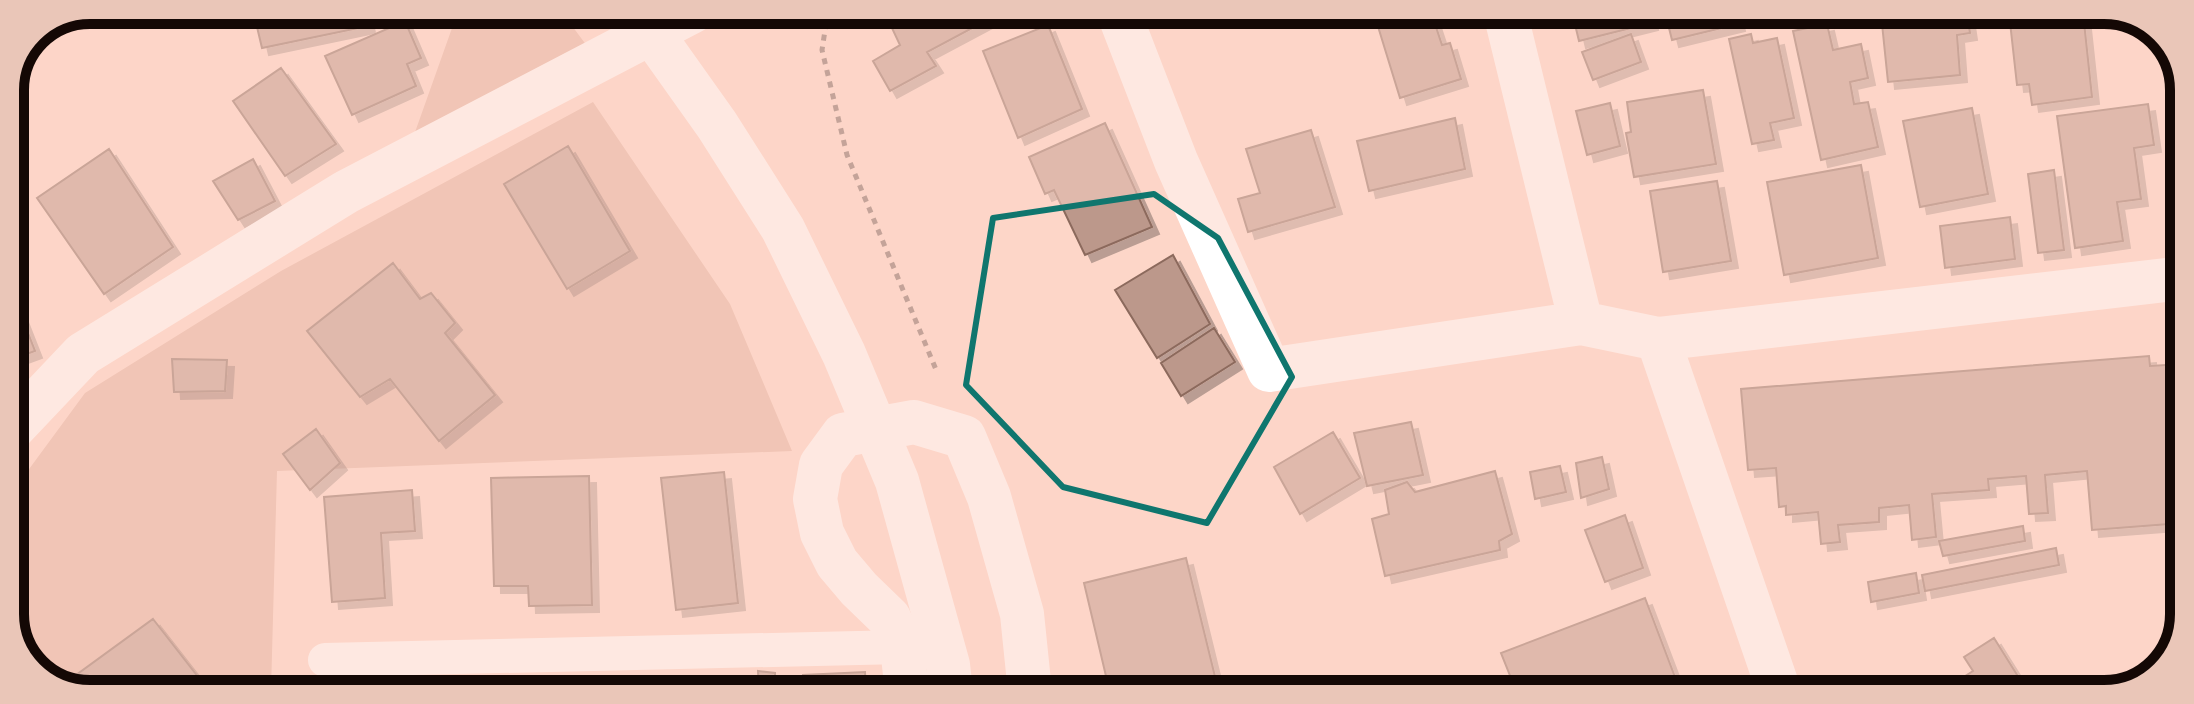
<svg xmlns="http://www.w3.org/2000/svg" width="2194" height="704" font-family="'Work Sans',sans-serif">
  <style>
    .green { fill: #e2b19f }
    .building { fill: #bc988b; stroke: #8c6a5d; stroke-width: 2; filter: url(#shadow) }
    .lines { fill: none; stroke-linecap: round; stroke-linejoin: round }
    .path { stroke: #7f675f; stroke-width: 5; stroke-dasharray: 6 6; stroke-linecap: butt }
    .lane { stroke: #fff; stroke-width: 34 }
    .street { stroke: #fff; stroke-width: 44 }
    .secondary { stroke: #fff; stroke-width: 44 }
    .marked { fill: none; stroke: #0f766e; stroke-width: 6; stroke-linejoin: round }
    .rim { fill: none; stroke: #140805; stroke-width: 10 }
  </style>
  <defs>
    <filter id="shadow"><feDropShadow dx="7" dy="7" stdDeviation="0" flood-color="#0004"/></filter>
  </defs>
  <rect width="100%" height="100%" fill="#fdd6c8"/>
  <path class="green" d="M470,11h91l26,35 -173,89 43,-121z
    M593,102l137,202 62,147 -515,20 -6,220h-202l-42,-28 -17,-43v-125l75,-102 196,-122z"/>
  <path class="building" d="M253,10h112l3,16 -106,22z
    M884,11h120l-77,41 9,14 -46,25 -17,-30 27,-16z
    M1403,12h28l11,33 8,-2 11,36 -61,19 -24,-78z
    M1572,12h76l3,11 -72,18z
    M1665,12h70l3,12 -66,16z
    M1899,13h68l3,20 -13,2 3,40 -72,7 -7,-68z
    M2009,13h74l9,84 -60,8 -3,-21 -12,1z
    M405,21l16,37 -14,6 9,22 -64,29 -27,-59z
    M1827,24l6,26 28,-6 7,34 -18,4 4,22 14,-2 10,45 -57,13 -28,-129z
    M1048,25l34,84 -64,29 -35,-87z
    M1631,34l10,28 -48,18 -11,-28z
    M1751,34l2,9 24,-5 17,80 -24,5 4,17 -22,4 -23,-105z
    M281,68l55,76 -51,32 -52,-75z
    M1703,90l13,74 -82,13 -8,-44 5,-1 -4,-30z
    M1610,103l10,43 -33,9 -11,-44z
    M2148,104l6,41 -20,3 7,51 -24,3 6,39 -48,7 -18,-132z
    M1972,108l16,86 -68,13 -17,-86z
    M1455,118l10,51 -96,22 -12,-50z
    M1105,123l47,104 -67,28 -31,-65 -9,4 -16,-37z
    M1311,130l24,77 -87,25 -10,-33 22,-6 -14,-44z
    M568,146l62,105 -63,38 -63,-105z
    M109,149l64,98 -69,47 -67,-96z
    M253,159l22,42 -37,19 -25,-39z
    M1861,165l17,93 -94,17 -17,-93z
    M2054,170l10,80 -26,3 -10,-79z
    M1717,181l14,80 -68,11 -13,-81z
    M2010,217l5,42 -70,9 -5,-42z
    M1173,255l37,69 -53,34 -42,-68z
    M393,263l27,36 11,-6 24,30 -10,10 50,62 -56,46 -49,-62 -30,18 -53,-66z
    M10,287l25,64 -25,9z
    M1214,328l21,34 -54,34 -20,-33z
    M2149,356l1,10 32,-2v159l-90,7 -5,-59 -42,4 3,38 -19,1 -3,-38 -38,3 1,11 -57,4 4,43 -24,3 -3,-35 -30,3v14l-41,3 2,17 -19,2 -3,-32 -32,3v-9l-7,1 -3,-39 -28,2 -7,-81z
    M172,359l55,1 -2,31 -51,1z
    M1411,422l12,53 -56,11 -13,-53z
    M316,429l24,34 -30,27 -27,-36z
    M1333,432l27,46 -60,36 -26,-47z
    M1602,457l7,32 -28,9 -5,-35z
    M1560,466l6,26 -31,7 -5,-27z
    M1495,471l17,63 -13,7 1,9 -115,26 -13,-57 17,-5 -4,-24 22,-8 8,10z
    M724,472l14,131 -62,7 -15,-132z
    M589,476l3,129 -63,1 -1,-20h-34l-3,-108z
    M412,490l3,41 -34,2 4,65 -53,4 -8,-105z
    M1625,515l18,53 -38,14 -20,-52z
    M2023,526l2,15 -82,15 -4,-15z
    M2056,548l3,17 -134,26 -3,-16z
    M1186,558l33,135h-109l-26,-110z
    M1916,573l3,20 -48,9 -3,-20z
    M1645,598l36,95h-164l-16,-40z
    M153,619l56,72h-140l-8,-5z
    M1994,638l35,56h-92l36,-23 -9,-14z
    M758,671l17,2v19h-16z
    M865,672l1,20h-62l-1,-17z
    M1479,680l5,13h-42z"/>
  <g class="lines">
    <path class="path" d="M828,11l-6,39 25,105 90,217"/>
    <path class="lane" d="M325,660l577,-13"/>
    <path class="street" d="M1118,11l58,150 93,209 312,-47 77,16 525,-61
      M1505,12l76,311
      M1658,339l122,355
      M10,431l73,-77 263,-162 347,-181
      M907,692l-5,-45 -13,-29 -30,-29 -22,-26 -15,-30 -7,-34 6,-34 22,-30 71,-13 50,15 25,60 33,117 8,78"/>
    <path class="secondary" d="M636,11l81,114 66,104 61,125 53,127 51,184 3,27"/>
  </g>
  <path d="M0 0H2194V704H0ZM1154,194l64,44 74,139 -85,146 -144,-36 -97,-102 27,-167z" fill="#fdd6c8" fill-opacity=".55" fill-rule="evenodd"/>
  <path class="marked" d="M1154,194l64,44 74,139 -85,146 -144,-36 -97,-102 27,-167z"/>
  <path d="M0 0H2194V704H0ZM90 24H2104A66 66 0 0 1 2170 90V614A66 66 0 0 1 2104 680H90A66 66 0 0 1 24 614V90A66 66 0 0 1 90 24Z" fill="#eac6b8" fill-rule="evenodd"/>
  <path class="rim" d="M90 24H2104A66 66 0 0 1 2170 90V614A66 66 0 0 1 2104 680H90A66 66 0 0 1 24 614V90A66 66 0 0 1 90 24Z"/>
</svg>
